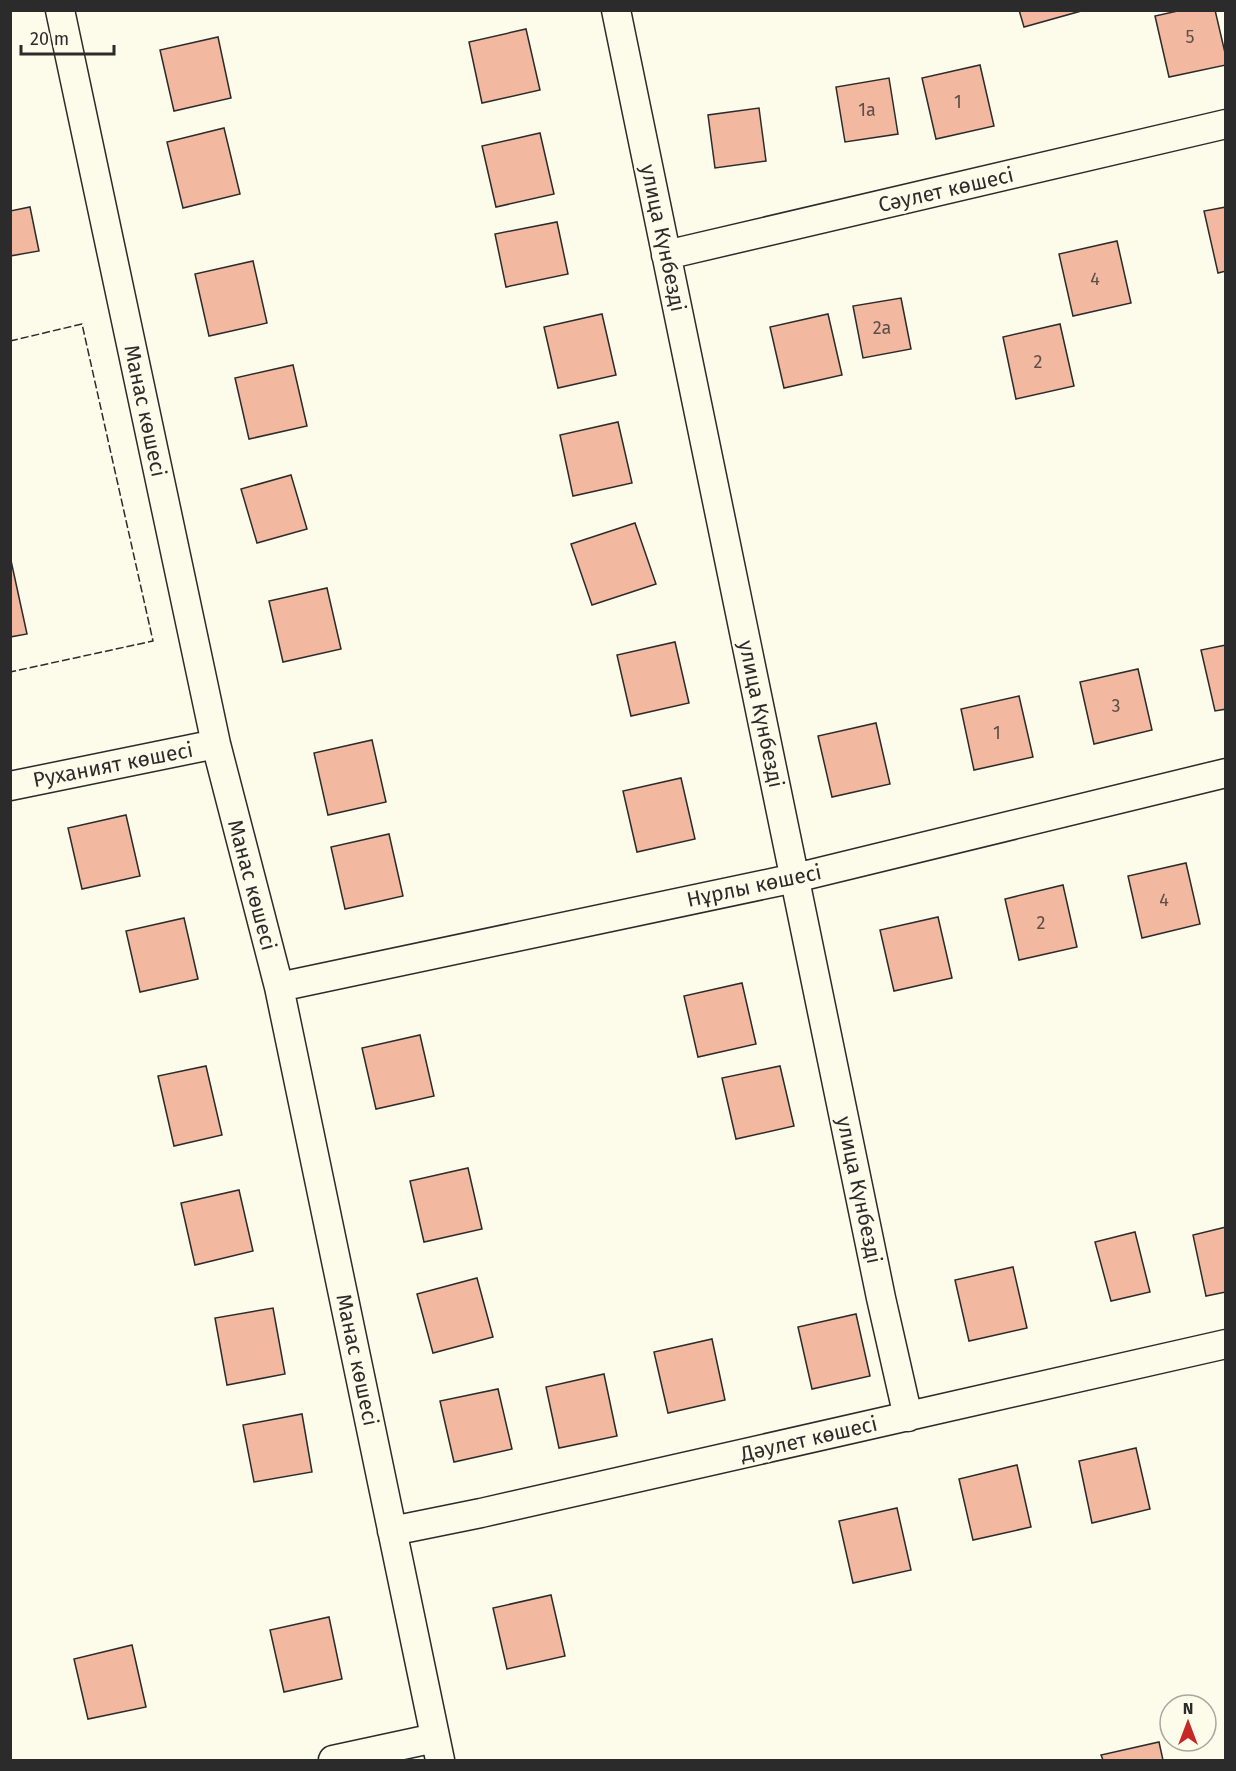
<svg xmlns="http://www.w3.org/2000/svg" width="1236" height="1771" font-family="'Fira Sans',sans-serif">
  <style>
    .building { fill: #f2b8a0; stroke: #2b2b2b; stroke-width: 1.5 }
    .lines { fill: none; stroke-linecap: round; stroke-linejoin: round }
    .street-casing { stroke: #2b2b2b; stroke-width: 31 }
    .street { stroke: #fdfbea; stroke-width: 28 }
    .fence { stroke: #2b2b2b; stroke-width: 1.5; stroke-dasharray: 8 3; stroke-linecap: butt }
    .labels { text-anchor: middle; stroke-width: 4.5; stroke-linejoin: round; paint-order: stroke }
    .number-label { font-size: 18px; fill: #5d4e48 }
    .street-label { font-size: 21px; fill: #2b2b2b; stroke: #fdfbea }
  </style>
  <rect width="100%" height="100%" fill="#fdfbea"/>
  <path class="building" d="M1019,10h61l1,1 -57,16z
    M1182,10h33l11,47v8l-57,12 -14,-61z
    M526,29l14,61 -58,13 -13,-61z
    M218,37l13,61 -57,13 -14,-61z
    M980,65l14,61 -58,13 -14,-61z
    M889,78l9,56 -53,8 -9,-55z
    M759,108l7,53 -51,7 -7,-53z
    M224,128l16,66 -57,14 -16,-66z
    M540,133l14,61 -58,13 -14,-61z
    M30,207l9,44 -29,5v-45z
    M1226,207v64l-8,2 -14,-62z
    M557,222l11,52 -62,13 -11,-53z
    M1117,241l14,62 -58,13 -14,-62z
    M253,261l14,62 -58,13 -14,-62z
    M901,298l10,51 -48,9 -10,-52z
    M602,314l14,61 -58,13 -14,-61z
    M828,314l14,61 -58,13 -14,-61z
    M1060,324l14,62 -58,13 -13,-62z
    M293,365l14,61 -58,13 -14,-61z
    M618,422l14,61 -59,13 -13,-61z
    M291,475l16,54 -50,14 -16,-54z
    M635,523l21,61 -64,21 -21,-61z
    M10,556l17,78 -17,3z
    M327,588l14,61 -58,13 -14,-61z
    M675,642l14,61 -58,13 -14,-61z
    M1226,645v64l-11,2 -14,-61z
    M1138,669l14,61 -58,14 -14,-62z
    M1019,696l14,61 -59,13 -13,-61z
    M876,723l14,61 -58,13 -14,-61z
    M372,740l14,62 -58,13 -14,-62z
    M681,778l14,61 -58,13 -14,-61z
    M126,815l14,61 -58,13 -14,-61z
    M389,834l14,62 -58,13 -14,-62z
    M1186,863l14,61 -58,14 -14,-62z
    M1063,885l14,62 -58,13 -14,-61z
    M938,917l14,61 -58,13 -14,-61z
    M184,918l14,61 -58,13 -14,-61z
    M742,983l14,61 -58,13 -14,-61z
    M420,1035l14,61 -58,13 -14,-61z
    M206,1066l16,69 -48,11 -16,-70z
    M780,1066l14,60 -58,13 -14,-61z
    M468,1168l14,61 -58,13 -14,-61z
    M239,1190l14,61 -58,14 -14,-62z
    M1226,1227v65l-20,4 -13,-61z
    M1135,1232l15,60 -39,9 -16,-59z
    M1013,1267l14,61 -58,13 -14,-61z
    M477,1278l16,59 -60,16 -16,-59z
    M273,1308l12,66 -58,11 -12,-67z
    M856,1314l14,62 -58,13 -14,-62z
    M712,1339l13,61 -57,13 -14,-61z
    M604,1374l13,62 -58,12 -13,-61z
    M498,1389l14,60 -58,13 -14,-61z
    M302,1414l10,58 -58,10 -11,-57z
    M1136,1448l14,61 -58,14 -13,-62z
    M1017,1465l14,62 -58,13 -14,-61z
    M897,1508l14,62 -58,13 -14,-62z
    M551,1595l14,61 -58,13 -14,-61z
    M329,1617l13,62 -58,13 -14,-62z
    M132,1645l14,62 -58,12 -14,-60z
    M1159,1742l4,18h-60l-2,-5z"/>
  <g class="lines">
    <defs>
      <path id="street" d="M60,10l156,734 63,243 161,773
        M616,10l265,1288 27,119
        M666,255l560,-131
        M10,786l206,-42
        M279,987l516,-109 431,-105
        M392,1531l89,-18 745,-169
        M333,1760l102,-22"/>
    </defs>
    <use href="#street" class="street-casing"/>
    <use href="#street" class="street"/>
    <path class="fence" d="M10,341l72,-17 71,317 -143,31"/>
  </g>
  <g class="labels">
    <g class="number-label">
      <text x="1190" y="43">5</text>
      <text x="958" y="108">1</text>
      <text x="867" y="116">1а</text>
      <text x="1095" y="285">4</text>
      <text x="882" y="334">2а</text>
      <text x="1038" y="368">2</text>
      <text x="1116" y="712">3</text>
      <text x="997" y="739">1</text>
      <text x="1164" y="906">4</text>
      <text x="1041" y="929">2</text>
    </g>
    <g class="street-label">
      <text transform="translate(946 190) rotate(-13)" y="7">Сәулет көшесі</text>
      <text transform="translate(663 238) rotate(78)" y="7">улица Күнбезді</text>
      <text transform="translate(145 411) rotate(78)" y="7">Манас көшесі</text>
      <text transform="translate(761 714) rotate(78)" y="7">улица Күнбезді</text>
      <text transform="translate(113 765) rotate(-11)" y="7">Руханият көшесі</text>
      <text transform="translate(252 885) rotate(75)" y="7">Манас көшесі</text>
      <text transform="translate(754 886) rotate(-12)" y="7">Нұрлы көшесі</text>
      <text transform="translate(859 1190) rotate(78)" y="7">улица Күнбезді</text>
      <text transform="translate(357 1360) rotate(78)" y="7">Манас көшесі</text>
      <text transform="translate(809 1439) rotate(-13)" y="7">Дәулет көшесі</text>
    </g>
  </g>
  <rect width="1236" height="1771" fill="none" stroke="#2b2b2b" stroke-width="24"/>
  <g transform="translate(1188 1723)"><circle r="28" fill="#fdfbea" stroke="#a9a89e" stroke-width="1.5"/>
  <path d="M0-4.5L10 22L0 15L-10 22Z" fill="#c62828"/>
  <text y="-9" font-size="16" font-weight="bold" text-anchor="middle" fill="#2b2b2b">N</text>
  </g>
  <path d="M21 45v9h93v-9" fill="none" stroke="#2b2b2b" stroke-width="3"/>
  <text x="30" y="45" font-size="18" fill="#2b2b2b" stroke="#fdfbea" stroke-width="4.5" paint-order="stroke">20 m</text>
</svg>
